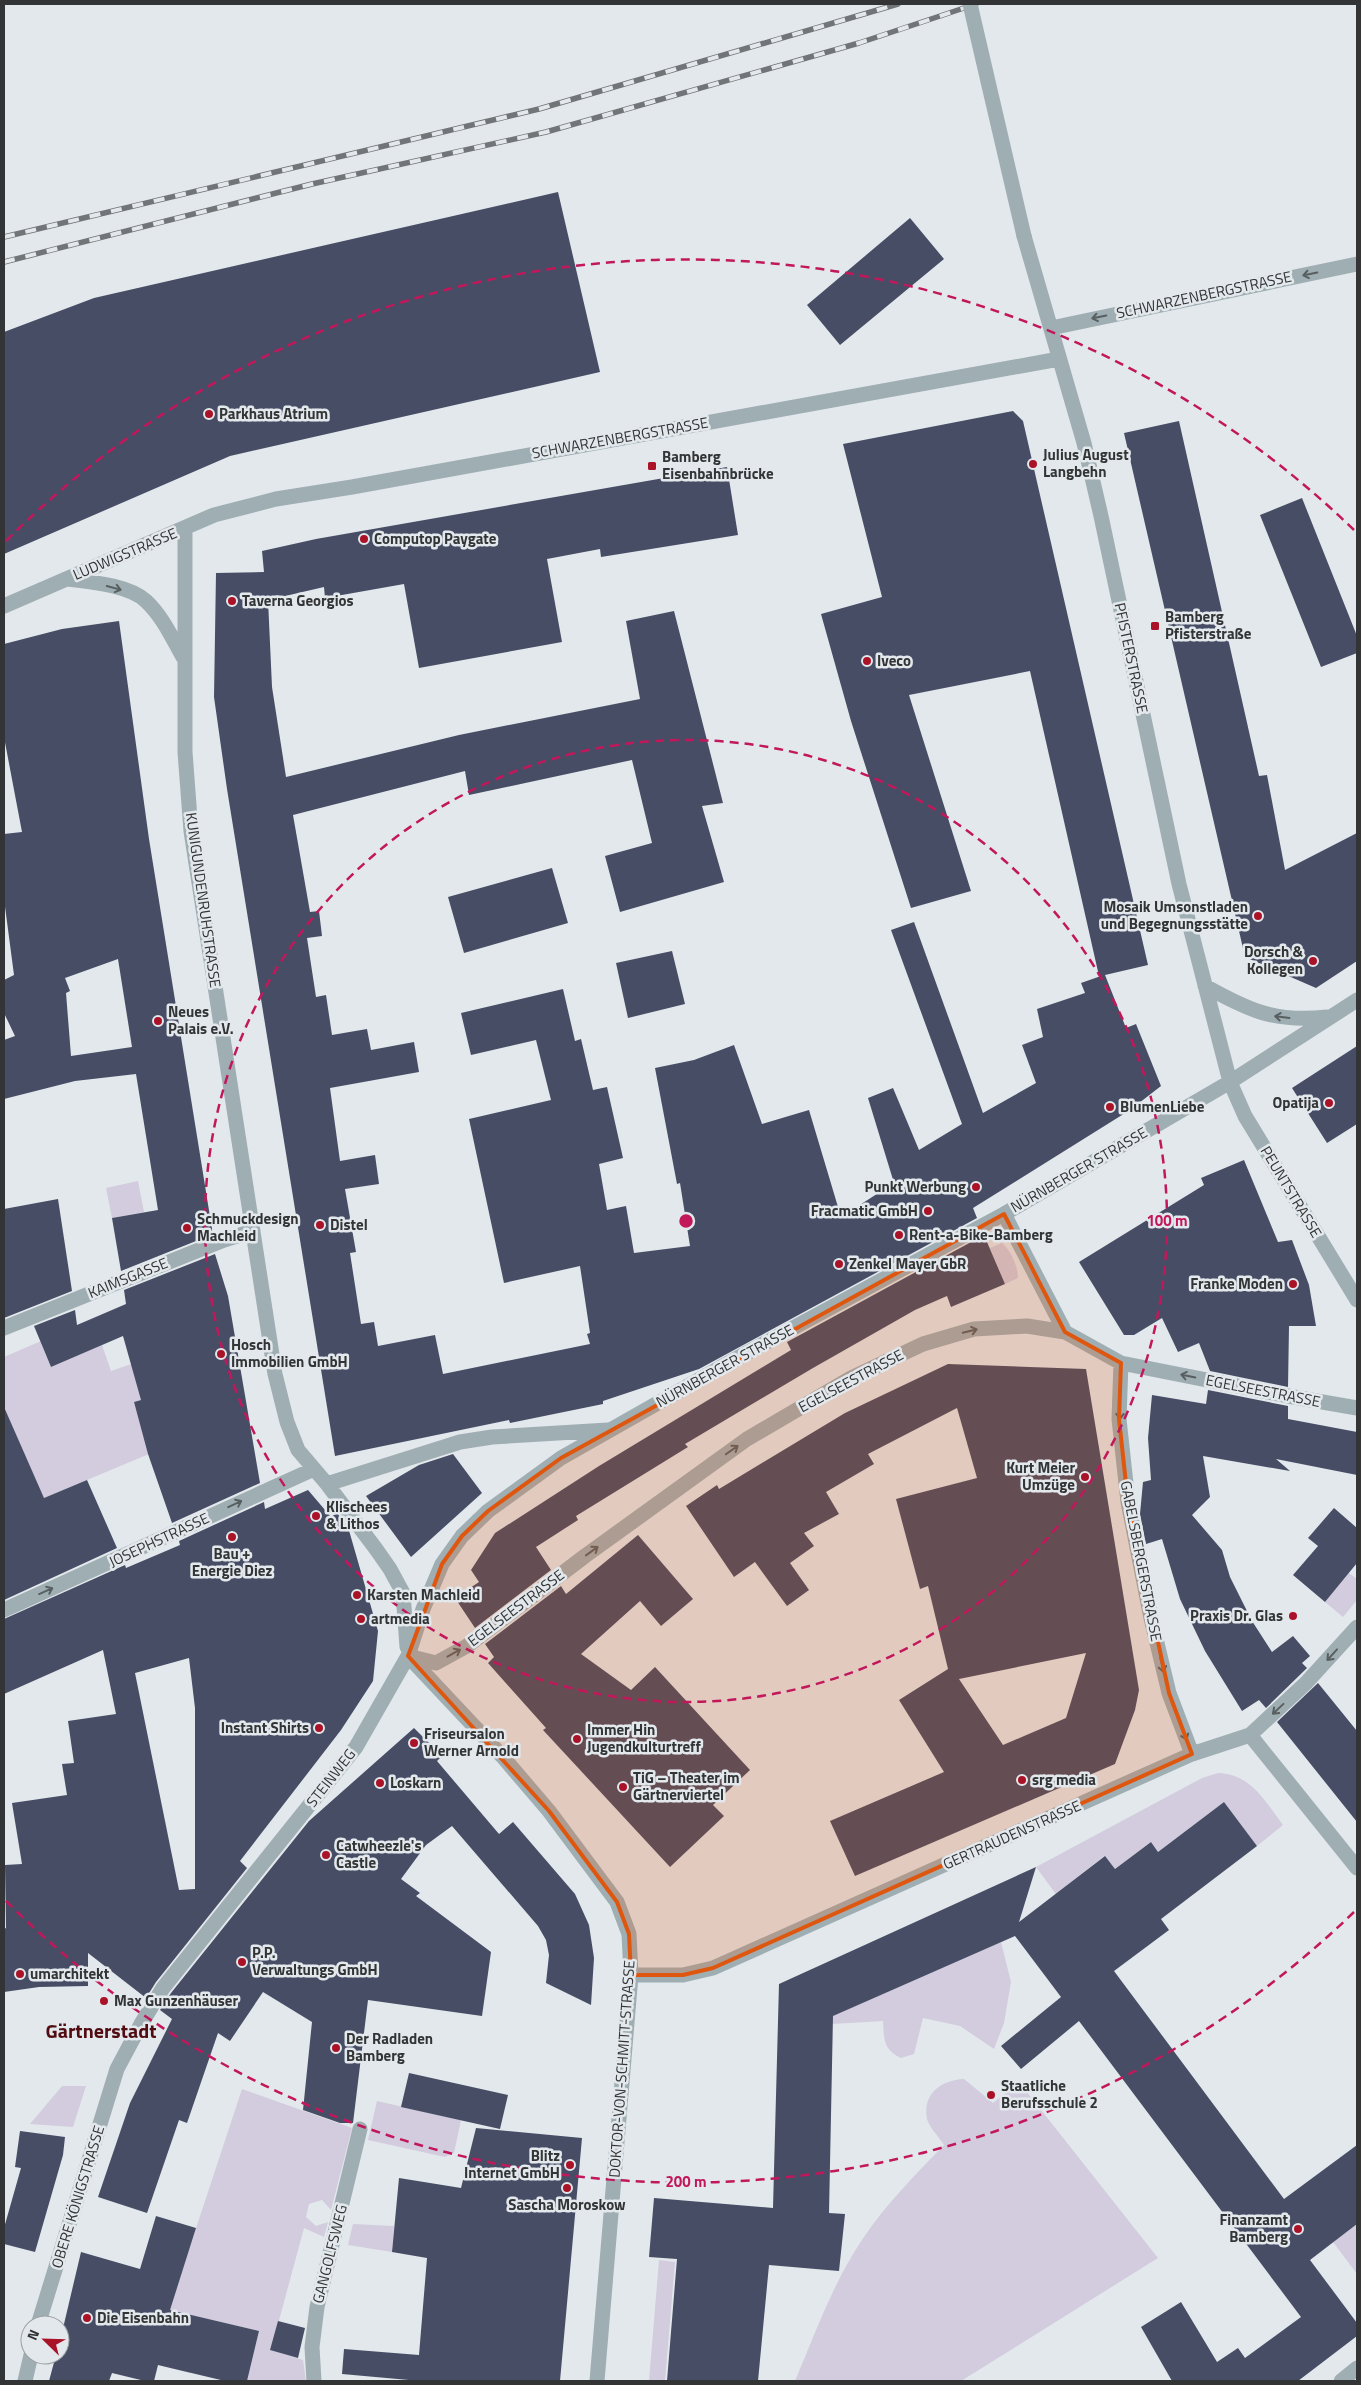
<svg xmlns="http://www.w3.org/2000/svg" width="1361" height="2385" font-family="'Titillium Web',sans-serif">
  <style>
    .green { fill: #d2ccde }
    .building { fill: #474d65; fill-rule: evenodd }
    .lines { fill: none; stroke-linecap: round; stroke-linejoin: round }
    .minor { stroke: #9faeb3; stroke-width: 15 }
    .rail-casing { stroke: #727577; stroke-width: 5.5 }
    .rail { stroke: #e3e8ec; stroke-width: 4; stroke-dasharray: 11; stroke-linecap: butt }
    .minor-bridge { stroke: #9faeb3; stroke-width: 15 }
    .oneway { stroke: #585f61 }
    .marked { fill: #df570e; fill-opacity: 0.2; stroke: #df570e; stroke-width: 4; stroke-linejoin: round }
    .ring { fill: none; stroke: #c2185b; stroke-width: 2.5; stroke-dasharray: 9 6 }
    .poi-dot { fill: #a91227; stroke: #e3e8ec; stroke-width: 2 }
    .labels { text-anchor: middle; stroke-width: 5; stroke-linejoin: round; paint-order: stroke }
    .street-label { font-size: 15px; fill: #323435; stroke: #e3e8ec }
    .poi-label { font-size: 15px; font-weight: bold; fill: #323435; stroke: #e3e8ec; text-anchor: start }
    .district-label { font-size: 20px; font-weight: bold; fill: #510c12; stroke: #e3e8ec }
    .centre { fill: #c2185b; stroke: #e3e8ec; stroke-width: 2.5 }
    .ring-label { font-size: 15px; text-anchor: middle; font-weight: bold; fill: #c2185b; stroke: #e3e8ec; stroke-width: 5; stroke-linejoin: round; paint-order: stroke }
  </style>
  <rect width="100%" height="100%" fill="#e3e8ec"/>
  <path class="green" d="M138,1181l6,31 -32,6 -6,-30z
    M1002,1243c9,8 16,23 16,35l-13,6 -15,-36z
    M62,1332l1,3 -22,9 10,23 51,-22 9,26 41,-14 10,37 -28,8 15,52 -105,44 -26,-58 -14,6v-89z
    M1349,1573l8,6v21l-14,17 -18,-15z
    M1218,1773c33,1 47,28 65,52l-26,21 -33,-44 -66,50 -7,-10 -36,27 -11,-13 -37,29 19,26 -11,9 -39,-53 166,-89z
    M1001,1942l10,40 -7,41 -10,26 -34,-23 -37,-8 -9,36 -13,4c-18,-8 -17,-20 -18,-37l-51,3v-8z
    M964,2079l29,24 26,-21 139,176 -197,123h-166c20,-47 38,-98 67,-141 23,-35 53,-65 82,-95 -5,-8 -15,-18 -17,-26 -5,-26 15,-39 37,-40z
    M62,2086h24l-13,41 -43,-3z
    M242,2089l110,39 -21,82 -9,-10 -13,4 -3,13 10,9 12,-4 -4,15 -20,-9 -33,122 32,10 3,21h-59l12,-50 -56,-13 -13,55 -32,-8 11,-55z
    M377,2101l84,19 -7,33 -9,4 -77,-17z
    M353,2224l41,2 -2,26 -44,-7z
    M1357,2224v50l-24,-32z
    M659,2260l16,2 -10,119h-16z"/>
  <path class="building" d="M558,192l42,180 -370,84 -226,98v-222l90,-34z
    M910,218l34,41 -104,86 -33,-40z
    M1013,411l10,10 125,544 -43,10 21,53 10,-4 25,62 -31,24 -157,98 4,10 -278,151 -96,32v3l-93,19 -1,-3 -174,36 -108,-667 -13,-92 2,-124 48,-1 -2,-21 54,-12 411,-72 11,68 -137,22 -1,-8 -53,10 15,83 -143,26 -15,-84 -79,14 -1,-11 -56,13 4,87 14,90 173,-42 181,-36 -14,-78 48,-10 49,192 -21,3 22,76 -104,30 -15,-56 47,-13 -20,-83 -163,35 -4,-24 -172,44 17,97 9,-1 3,25 -15,2 9,59 10,-2 6,40 35,-6 4,21 43,-8 5,30 -89,16 10,73 35,-6 4,29 -34,5 11,63 -6,1 11,71 13,-2 4,24 57,-11 8,39 147,-30 -3,-10 3,-1 -10,-67 -76,17 -35,-164 82,-19 -15,-60 -65,15 -10,-42 102,-24 12,52 6,-2 12,51 14,-3 16,71 -24,6 8,46 19,-4 8,47 56,-7 -10,-63 -3,1 -22,-116 39,-8 40,-15 28,79 47,-14 32,107 53,-34 -26,-85 25,-10 26,62 43,-26 -71,-194 23,-8 69,191 53,-30 -14,-38 21,-8 -6,-28 48,-16 -4,-10 20,-7h-2l-69,-305 -121,24 62,196 -60,17 -60,-187 -30,-107 61,-17 -39,-153z
    M1179,421l80,355 8,-1 18,95 72,-37v128l-41,27 -71,-31 -121,-524z
    M1302,498l55,138v17l-36,14 -61,-152z
    M119,621l30,218 63,390 -1,6 -90,36 -9,-53 46,-8 -22,-136 -61,7 -71,18v-59l11,-4 -11,-23v-33l10,-5 -10,-76v-65l18,-2 -18,-95v-93l58,-15zM118,959l14,88 -61,9 -5,-63 4,-2 -5,-13z
    M552,868l16,55 -104,30 -16,-56z
    M672,951l13,53 -57,14 -12,-55z
    M1357,1046v78l-30,19 -35,-55z
    M1244,1160l34,82 14,-2 17,45 7,41h-27l-1,61 -78,-16 -11,-28 -21,9 -16,-34 -28,17h-10l-45,-73 125,-77 -3,-7z
    M58,1199l14,92 -68,27v-109z
    M984,1235l21,49 -54,23 -4,-11 -32,14 -102,58 -128,76 3,3 -112,69 2,4 -42,27 15,23 -76,58 -20,-30 24,-16 -8,-12 24,-37 104,-67 192,-116 -4,-8z
    M215,1254l13,42 32,187 -88,40 -24,-69 -14,-52 7,-2 -18,-64 -72,31 -17,-41 41,-16 2,15 49,-21 -2,-14z
    M948,1364l138,5 53,321 -4,20 -20,54 -260,112 -25,-55 114,-49 -45,-72 49,-31 -20,-83 -8,3 -24,-90 81,-21 -20,-70 -89,46 6,10 -48,28 13,22 -35,19 10,13 -24,17 19,27 -22,16 -32,-44 -21,15 -48,-71 31,-21 2,4 126,-76zM1086,1653l-20,65 -63,27 -44,-66z
    M1208,1390l80,16v13l69,13v43l-81,-16 14,12 -87,-15 7,41 -18,18 30,35 8,27 22,44 20,31 21,-16 17,20 -8,7 5,5 -41,40 -7,-8 -17,11 -37,-60 -25,-52 -18,-60 -16,5 -6,-30 3,-32 8,-2 -3,-42 4,-43 54,9z
    M4,1407l40,91 43,-18 30,68 -113,52z
    M453,1454l29,39 -71,64 -45,-61 53,-31z
    M308,1490l23,27 6,-4 11,14 30,104 -5,50 -32,49 -101,131 7,7 -91,114 -10,16 -58,-45v33l-49,1 -35,5v-63l2,-1 -1,-63 17,-1 -10,-61 55,-8 -5,-31 12,-1 -6,-42 48,-7 -13,-64 -99,44v-75l121,-54 1,3 54,-23 -1,-4 85,-39 1,7zM189,1658l6,50v181l-16,1 -44,-217z
    M1334,1508l23,20v35l-32,39 -32,-27 25,-29 -10,-8z
    M638,1535l55,64 -32,27 -21,-25 -59,53 50,36 24,-23 95,103 -37,35 11,11 -54,51 -127,-137 3,-2 -58,-65 6,-6 -9,-13 76,-58 5,8z
    M1318,1683l39,48v91l-80,-100z
    M414,1728l28,28 -5,5 62,73 14,-12 62,72 14,31 5,33 -3,47 -45,-22 3,-28 -3,-15 -8,-14 -86,-100 -26,19 -25,34 19,14 -4,3 75,56 -9,64 -114,-16 -15,123h-13l-37,-13 9,-88 -49,-30 -33,49 -12,-8 -31,90 -8,-3 -32,93 -49,-16 32,-94 42,-84 -12,-9 11,-17 138,-172z
    M1224,1802l33,44 -96,73 8,11 -55,41 170,228 73,-54v79l-47,36 47,63v13l-59,45h-126l-31,-54 40,-25 36,60 21,-14 7,10 56,-41 -222,-296 -58,48 -20,-23 60,-49 -46,-61 -182,80 -4,197 16,1 -6,57 -70,-6 -11,116h-91l10,-122 -28,-2 5,-59 119,10 6,-224 257,-117 -17,55 86,-66 10,13 36,-27 7,10z
    M409,2073l99,22 -8,34 -99,-22z
    M476,2128l106,10 -22,243h-140l-78,-7 2,-25 75,6 8,-97 -35,-6 7,-74 62,10z
    M20,2131l45,6 -2,18 -28,97 -31,-8v-16l17,-60 -6,-1z
    M156,2216l40,12 -26,82 89,21 -12,50h-22l-67,-16 -4,16h-9l-33,-8 -3,8h-60l7,-26h4v-14l21,-89 59,17z
    M278,2321l27,7 -7,30 -28,-8z"/>
  <g class="lines">
    <path class="minor" d="M1024,236l60,207 17,73 78,368 51,198 15,34 112,184
      M1051,328l306,-64
      M185,528v224l6,79 84,543 12,48 11,28 29,34 49,65 14,20 13,24 4,54
      M68,579c22,3 61,6 78,22 17,16 26,37 37,56
      M4,606l210,-91 62,-16 76,-12 707,-128
      M1205,986c43,24 70,37 122,31
      M1004,1214l61,118
      M4,1328l220,-88 29,-9
      M1121,1363l-2,56 9,83 23,116 18,75 23,61
      M327,1484l133,-42 32,-5 116,-7
      M4,1610l310,-141
      M408,1656l28,7 31,-17 118,-90 162,-117 104,-61 72,-34 51,-15 53,-3 38,6 56,31 167,33 69,12
      M408,1656l94,100 47,55 68,91 12,32 2,41 -34,406
      M1250,1735l107,133
      M631,1975h52l30,-7 479,-214 58,-19 56,-52 51,-56
      M38,2325l79,-256 24,-45 22,-36 193,-241 52,-91 15,-47 19,-45 20,-28 26,-25 73,-53 169,-96 274,-148 226,-132 127,-82
      M25,2381l6,-26
      M314,2381l-2,-34 5,-40 43,-178
      M1341,2381l16,-13"/>
    <defs>
      <path id="rail" d="M4,237l535,-128 359,-105
        M4,262l308,-78 234,-52 313,-89 117,-39"/>
    </defs>
    <use href="#rail" class="rail-casing"/>
    <use href="#rail" class="rail"/>
    <path class="minor-bridge" d="M970,4l54,232"/>
  </g>
  <defs><path id="oneway-shaft" d="M-6 0H5M1.5-3L5.5 0L1.5 3" fill="none" stroke-width="1.6" stroke-linecap="round" stroke-linejoin="round" transform="scale(1.25)"/></defs>
  <g class="oneway">
    <use href="#oneway-shaft" transform="translate(1310 274) rotate(168)"/>
    <use href="#oneway-shaft" transform="translate(1099 317) rotate(168)"/>
    <use href="#oneway-shaft" transform="translate(114 588) rotate(15)"/>
    <use href="#oneway-shaft" transform="translate(1282 1017) rotate(-173)"/>
    <use href="#oneway-shaft" transform="translate(970 1331) rotate(-13)"/>
    <use href="#oneway-shaft" transform="translate(1188 1376) rotate(-169)"/>
    <use href="#oneway-shaft" transform="translate(1120 1412) rotate(91)"/>
    <use href="#oneway-shaft" transform="translate(732 1450) rotate(-35)"/>
    <use href="#oneway-shaft" transform="translate(235 1504) rotate(-25)"/>
    <use href="#oneway-shaft" transform="translate(592 1551) rotate(-36)"/>
    <use href="#oneway-shaft" transform="translate(46 1591) rotate(-24)"/>
    <use href="#oneway-shaft" transform="translate(454 1653) rotate(-29)"/>
    <use href="#oneway-shaft" transform="translate(1332 1655) rotate(132)"/>
    <use href="#oneway-shaft" transform="translate(1162 1665) rotate(77)"/>
    <use href="#oneway-shaft" transform="translate(1278 1709) rotate(137)"/>
    <use href="#oneway-shaft" transform="translate(1184 1733) rotate(69)"/>
  </g>
  <path class="marked" d="M1004,1214l61,118 56,31 -2,56 9,83 41,191 23,61 -479,214 -30,7h-52l-2,-41 -12,-32 -68,-91 -141,-155 34,-92 20,-28 26,-25 73,-53z"/>
  <g class="ring">
    <circle cx="686" cy="1221" r="481"/>
    <path d="M1354 1912A961 961 0 0 1 6 1901M6 541A961 961 0 0 1 1354 530"/>
  </g>
  <g class="poi-dot">
    <circle cx="209" cy="414" r="5"/>
    <circle cx="1033" cy="464" r="5"/>
    <rect x="647" y="461" width="10" height="10" rx="2.5"/>
    <circle cx="364" cy="539" r="5"/>
    <circle cx="232" cy="601" r="5"/>
    <rect x="1150" y="621" width="10" height="10" rx="2.5"/>
    <circle cx="867" cy="661" r="5"/>
    <circle cx="1258" cy="916" r="5"/>
    <circle cx="1313" cy="961" r="5"/>
    <circle cx="158" cy="1021" r="5"/>
    <circle cx="1329" cy="1103" r="5"/>
    <circle cx="1110" cy="1107" r="5"/>
    <circle cx="976" cy="1187" r="5"/>
    <circle cx="928" cy="1211" r="5"/>
    <circle cx="320" cy="1225" r="5"/>
    <circle cx="187" cy="1228" r="5"/>
    <circle cx="899" cy="1235" r="5"/>
    <circle cx="839" cy="1264" r="5"/>
    <circle cx="1293" cy="1284" r="5"/>
    <circle cx="221" cy="1354" r="5"/>
    <circle cx="1085" cy="1477" r="5"/>
    <circle cx="316" cy="1516" r="5"/>
    <circle cx="232" cy="1537" r="5"/>
    <circle cx="357" cy="1595" r="5"/>
    <circle cx="1293" cy="1616" r="5"/>
    <circle cx="361" cy="1619" r="5"/>
    <circle cx="319" cy="1728" r="5"/>
    <circle cx="577" cy="1739" r="5"/>
    <circle cx="414" cy="1743" r="5"/>
    <circle cx="1022" cy="1780" r="5"/>
    <circle cx="380" cy="1783" r="5"/>
    <circle cx="623" cy="1787" r="5"/>
    <circle cx="326" cy="1855" r="5"/>
    <circle cx="242" cy="1962" r="5"/>
    <circle cx="20" cy="1974" r="5"/>
    <circle cx="104" cy="2001" r="5"/>
    <circle cx="336" cy="2048" r="5"/>
    <circle cx="991" cy="2095" r="5"/>
    <circle cx="570" cy="2165" r="5"/>
    <circle cx="567" cy="2188" r="5"/>
    <circle cx="1298" cy="2229" r="5"/>
    <circle cx="87" cy="2318" r="5"/>
  </g>
  <g class="labels">
    <g class="street-label">
      <text transform="translate(1204 295) rotate(-12)" y="5">SCHWARZENBERGSTRASSE</text>
      <text transform="translate(620 438) rotate(-10)" y="5">SCHWARZENBERGSTRASSE</text>
      <text transform="translate(125 554) rotate(-23)" y="5">LUDWIGSTRASSE</text>
      <text transform="translate(1131 658) rotate(78)" y="5">PFISTERSTRASSE</text>
      <text transform="translate(203 900) rotate(82)" y="5">KUNIGUNDENRUHSTRASSE</text>
      <text transform="translate(1079 1170) rotate(-30)" y="5">NÜRNBERGER STRASSE</text>
      <text transform="translate(1291 1192) rotate(59)" y="5">PEUNTSTRASSE</text>
      <text transform="translate(128 1278) rotate(-22)" y="5">KAIMSGASSE</text>
      <text transform="translate(725 1366) rotate(-29)" y="5">NÜRNBERGER STRASSE</text>
      <text transform="translate(851 1381) rotate(-28)" y="5">EGELSEESTRASSE</text>
      <text transform="translate(1263 1391) rotate(11)" y="5">EGELSEESTRASSE</text>
      <text transform="translate(159 1540) rotate(-25)" y="5">JOSEPHSTRASSE</text>
      <text transform="translate(1141 1561) rotate(79)" y="5">GABELSBERGERSTRASSE</text>
      <text transform="translate(516 1608) rotate(-37)" y="5">EGELSEESTRASSE</text>
      <text transform="translate(331 1778) rotate(-52)" y="5">STEINWEG</text>
      <text transform="translate(1012 1835) rotate(-24)" y="5">GERTRAUDENSTRASSE</text>
      <text transform="translate(622 2069) rotate(-86)" y="5">DOKTOR-VON-SCHMITT-STRASSE</text>
      <text transform="translate(78 2197) rotate(-73)" y="5">OBERE KÖNIGSTRASSE</text>
      <text transform="translate(330 2254) rotate(-76)" y="5">GANGOLFSWEG</text>
    </g>
    <g class="poi-label">
      <text x="219" y="419">Parkhaus Atrium</text>
      <text x="1043" y="460">Julius August<tspan x="1043" dy="17">Langbehn</tspan></text>
      <text x="662" y="462">Bamberg<tspan x="662" dy="17">Eisenbahnbrücke</tspan></text>
      <text x="374" y="544">Computop Paygate</text>
      <text x="242" y="606">Taverna Georgios</text>
      <text x="1165" y="622">Bamberg<tspan x="1165" dy="17">Pfisterstraße</tspan></text>
      <text x="877" y="666">Iveco</text>
      <text x="1248" y="912" text-anchor="end">Mosaik Umsonstladen<tspan x="1248" dy="17">und Begegnungsstätte</tspan></text>
      <text x="1303" y="957" text-anchor="end">Dorsch &amp;<tspan x="1303" dy="17">Kollegen</tspan></text>
      <text x="168" y="1017">Neues<tspan x="168" dy="17">Palais e.V.</tspan></text>
      <text x="1319" y="1108" text-anchor="end">Opatija</text>
      <text x="1120" y="1112">BlumenLiebe</text>
      <text x="966" y="1192" text-anchor="end">Punkt Werbung</text>
      <text x="918" y="1216" text-anchor="end">Fracmatic GmbH</text>
      <text x="197" y="1224">Schmuckdesign<tspan x="197" dy="17">Machleid</tspan></text>
      <text x="330" y="1230">Distel</text>
      <text x="909" y="1240">Rent-a-Bike-Bamberg</text>
      <text x="849" y="1269">Zenkel Mayer GbR</text>
      <text x="1283" y="1289" text-anchor="end">Franke Moden</text>
      <text x="231" y="1350">Hosch<tspan x="231" dy="17">Immobilien GmbH</tspan></text>
      <text x="1075" y="1473" text-anchor="end">Kurt Meier<tspan x="1075" dy="17">Umzüge</tspan></text>
      <text x="326" y="1512">Klischees<tspan x="326" dy="17">&amp; Lithos</tspan></text>
      <text x="232" y="1559" text-anchor="middle">Bau +<tspan x="232" dy="17">Energie Diez</tspan></text>
      <text x="367" y="1600">Karsten Machleid</text>
      <text x="1283" y="1621" text-anchor="end">Praxis Dr. Glas</text>
      <text x="371" y="1624">artmedia</text>
      <text x="309" y="1733" text-anchor="end">Instant Shirts</text>
      <text x="587" y="1735">Immer Hin<tspan x="587" dy="17">Jugendkulturtreff</tspan></text>
      <text x="424" y="1739">Friseursalon<tspan x="424" dy="17">Werner Arnold</tspan></text>
      <text x="633" y="1783">TiG – Theater im<tspan x="633" dy="17">Gärtnerviertel</tspan></text>
      <text x="1032" y="1785">srg media</text>
      <text x="390" y="1788">Loskarn</text>
      <text x="336" y="1851">Catwheezle's<tspan x="336" dy="17">Castle</tspan></text>
      <text x="252" y="1958">P.P.<tspan x="252" dy="17">Verwaltungs GmbH</tspan></text>
      <text x="30" y="1979">umarchitekt</text>
      <text x="114" y="2006">Max Gunzenhäuser</text>
      <text x="346" y="2044">Der Radladen<tspan x="346" dy="17">Bamberg</tspan></text>
      <text x="1001" y="2091">Staatliche<tspan x="1001" dy="17">Berufsschule 2</tspan></text>
      <text x="560" y="2161" text-anchor="end">Blitz<tspan x="560" dy="17">Internet GmbH</tspan></text>
      <text x="567" y="2210" text-anchor="middle">Sascha Moroskow</text>
      <text x="1288" y="2225" text-anchor="end">Finanzamt<tspan x="1288" dy="17">Bamberg</tspan></text>
      <text x="97" y="2323">Die Eisenbahn</text>
    </g>
    <g class="district-label">
      <text x="101" y="2038">Gärtnerstadt</text>
    </g>
  </g>
  <circle cx="686" cy="1221" r="8" class="centre"/>
  <g class="ring-label">
    <text x="1167" y="1226">100 m</text>
    <text x="686" y="2187">200 m</text>
  </g>
  <rect width="1361" height="2385" fill="none" stroke="#323435" stroke-width="10"/>
  <g transform="translate(45 2340) rotate(293)"><circle r="24" fill="#e3e8ec" stroke="#9ca0a3"/>
  <path d="M0-4L9 19L0 12L-9 19Z" fill="#a91227"/>
  <text y="-8" font-size="14" font-weight="bold" text-anchor="middle" fill="#323435">N</text>
  </g>
</svg>
